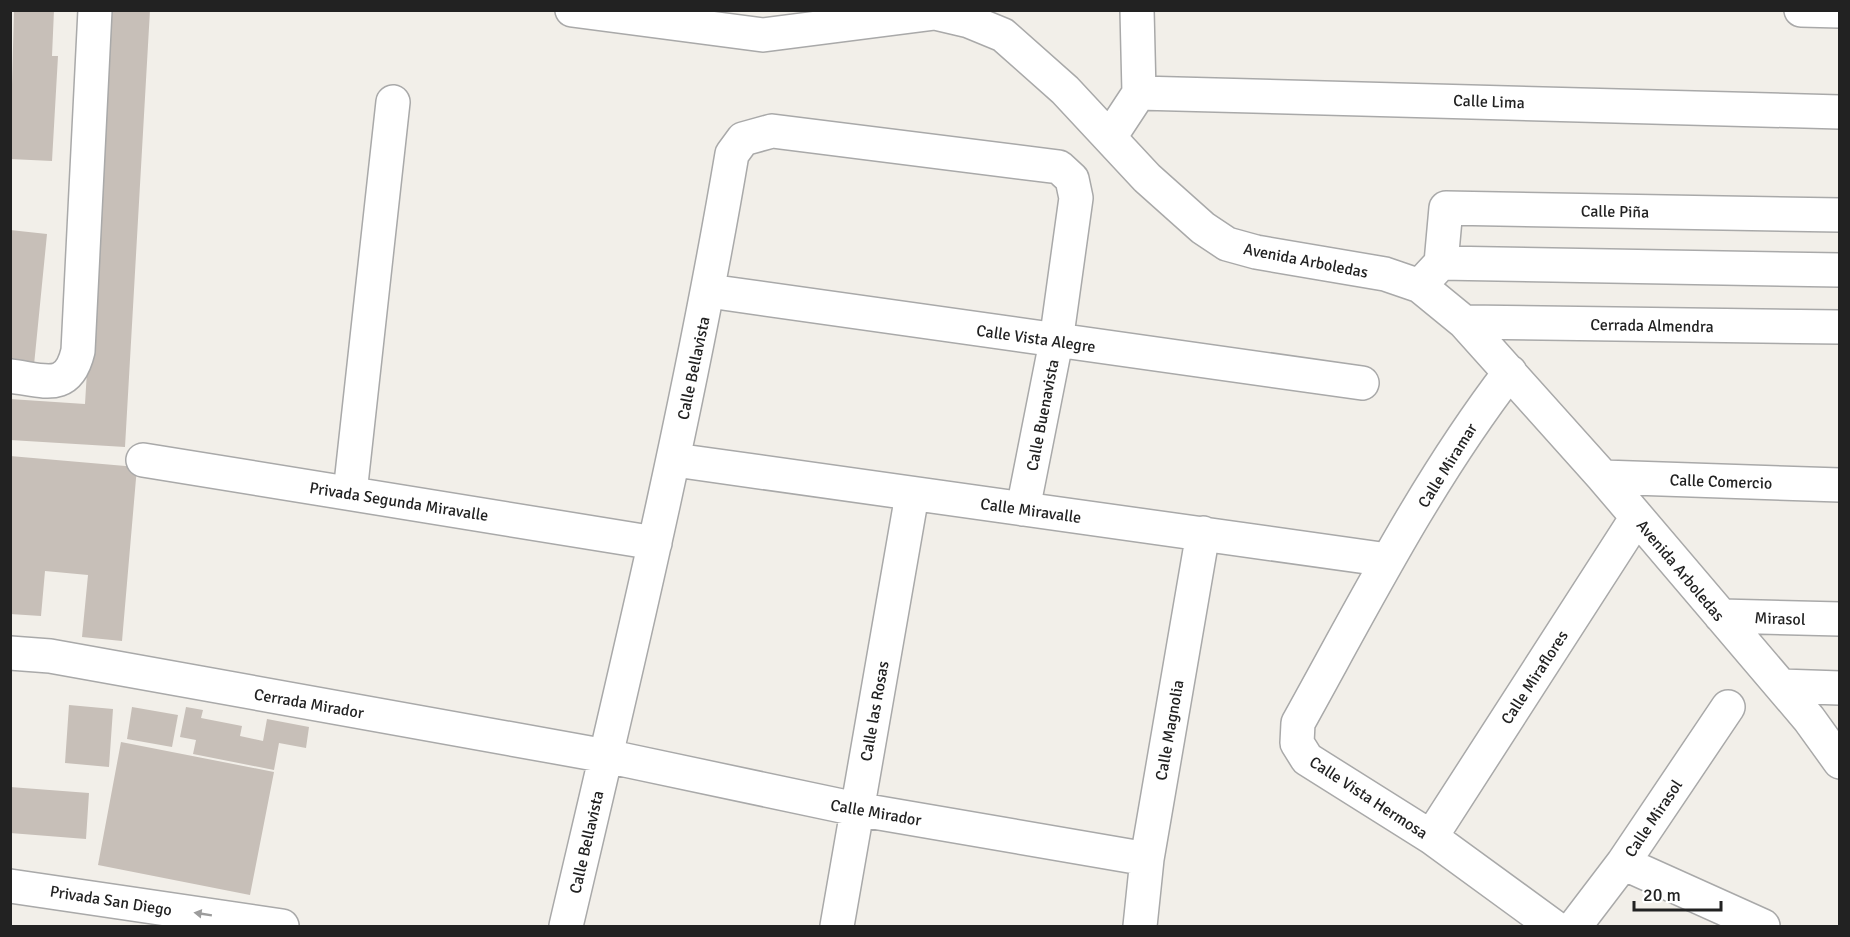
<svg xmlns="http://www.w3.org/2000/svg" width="1850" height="937" font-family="Signika,sans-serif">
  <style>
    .building { fill: #c7bfb8 }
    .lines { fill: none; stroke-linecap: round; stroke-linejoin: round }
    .minor-casing { stroke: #a9a9a9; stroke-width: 36 }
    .minor { stroke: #fff; stroke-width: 33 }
    .oneway { fill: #9c9c9c }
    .labels { text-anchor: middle; stroke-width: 4.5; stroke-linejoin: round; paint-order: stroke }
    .street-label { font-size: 16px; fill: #222; stroke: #fff }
  </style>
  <rect width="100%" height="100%" fill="#f2efe9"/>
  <path class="building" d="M14,10h40l-2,46h6l-6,105 -42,-2z
    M112,10h38l-25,437 -115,-7v-41l75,5 8,-134h4z
    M10,230l37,4 -13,131 -24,-2z
    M10,456l127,11 -15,174 -40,-4 6,-62 -43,-4 -4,45 -31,-2z
    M69,705l44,4 -4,58 -44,-4z
    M132,707l46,8 -6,32 -45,-8z
    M186,707l17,3 -2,8 41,8 -2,10 23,5 4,-22 42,8 -3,21 -27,-5 -5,27 -81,-16 3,-14 -16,-3z
    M121,742l153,30 -24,123 -152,-30z
    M10,787l79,6 -3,46 -76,-6z"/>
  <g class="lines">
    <defs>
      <path id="minor" d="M572,10l191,25 172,-22 34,8 34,14 62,55 82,88 56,50 24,16 29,8 129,22 35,12 44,36 139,155 206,242 31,43
        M1801,10l39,1
        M1139,93l701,19
        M1110,137l29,-44 -2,-83
        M1441,263l5,-55 394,7
        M1427,278l14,-15 399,7
        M709,291l653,92
        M1464,322l376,5
        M1510,372c-83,108 -146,232 -212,351l-1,20 10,16 124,78 122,89
        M10,376c34,4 58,17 68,-25l17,-341
        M143,460l512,83
        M675,460l713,100
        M1603,477l237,8
        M350,493l43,-391
        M1721,616l119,3
        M10,653l40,3 556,100 250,53 291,50
        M1781,686l59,2
        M1431,837l206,-320
        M1623,863l140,63
        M10,886l272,40
        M566,926c60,-256 122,-512 166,-772l11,-15 29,-8 287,36 13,12 4,19 -20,144 -33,167
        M837,926l75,-431
        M1140,926l7,-67 56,-326
        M1575,926l48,-63 105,-156"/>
    </defs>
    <use href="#minor" class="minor-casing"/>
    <use href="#minor" class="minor"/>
  </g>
  <defs><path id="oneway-solid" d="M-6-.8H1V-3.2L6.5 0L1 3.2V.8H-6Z" transform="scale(1.5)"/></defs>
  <use class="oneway" href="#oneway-solid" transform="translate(203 914) rotate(-171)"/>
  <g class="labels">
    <g class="street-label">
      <text transform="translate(1489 101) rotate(2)" y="6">Calle Lima</text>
      <text transform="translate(1615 211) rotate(1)" y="6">Calle Piña</text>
      <text transform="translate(1306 260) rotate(11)" y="6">Avenida Arboledas</text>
      <text transform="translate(1652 325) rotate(1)" y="6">Cerrada Almendra</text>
      <text transform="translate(1036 338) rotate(8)" y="6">Calle Vista Alegre</text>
      <text transform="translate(693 368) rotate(-78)" y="6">Calle Bellavista</text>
      <text transform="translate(1042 415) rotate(-79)" y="6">Calle Buenavista</text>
      <text transform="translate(1447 465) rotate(-58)" y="6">Calle Miramar</text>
      <text transform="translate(1721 481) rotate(2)" y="6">Calle Comercio</text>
      <text transform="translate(399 501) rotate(9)" y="6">Privada Segunda Miravalle</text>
      <text transform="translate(1031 510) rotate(8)" y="6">Calle Miravalle</text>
      <text transform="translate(1681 570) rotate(50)" y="6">Avenida Arboledas</text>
      <text transform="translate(1780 618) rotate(2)" y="6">Mirasol</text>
      <text transform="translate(1534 677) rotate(-57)" y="6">Calle Miraflores</text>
      <text transform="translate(309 703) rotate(10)" y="6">Cerrada Mirador</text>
      <text transform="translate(874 711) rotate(-80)" y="6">Calle las Rosas</text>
      <text transform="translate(1169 730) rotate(-80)" y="6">Calle Magnolia</text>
      <text transform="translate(1369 797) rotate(33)" y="6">Calle Vista Hermosa</text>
      <text transform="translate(876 812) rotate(10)" y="6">Calle Mirador</text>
      <text transform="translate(1653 818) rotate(-56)" y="6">Calle Mirasol</text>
      <text transform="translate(586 842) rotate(-77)" y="6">Calle Bellavista</text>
      <text transform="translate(111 900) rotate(9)" y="6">Privada San Diego</text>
    </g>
  </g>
  <rect width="1850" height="937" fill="none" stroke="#222222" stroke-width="24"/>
  <path d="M1634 901v9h87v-9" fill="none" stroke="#222222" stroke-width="3"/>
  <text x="1643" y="901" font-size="18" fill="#222222" stroke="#ffffff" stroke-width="4.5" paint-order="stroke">20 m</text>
</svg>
